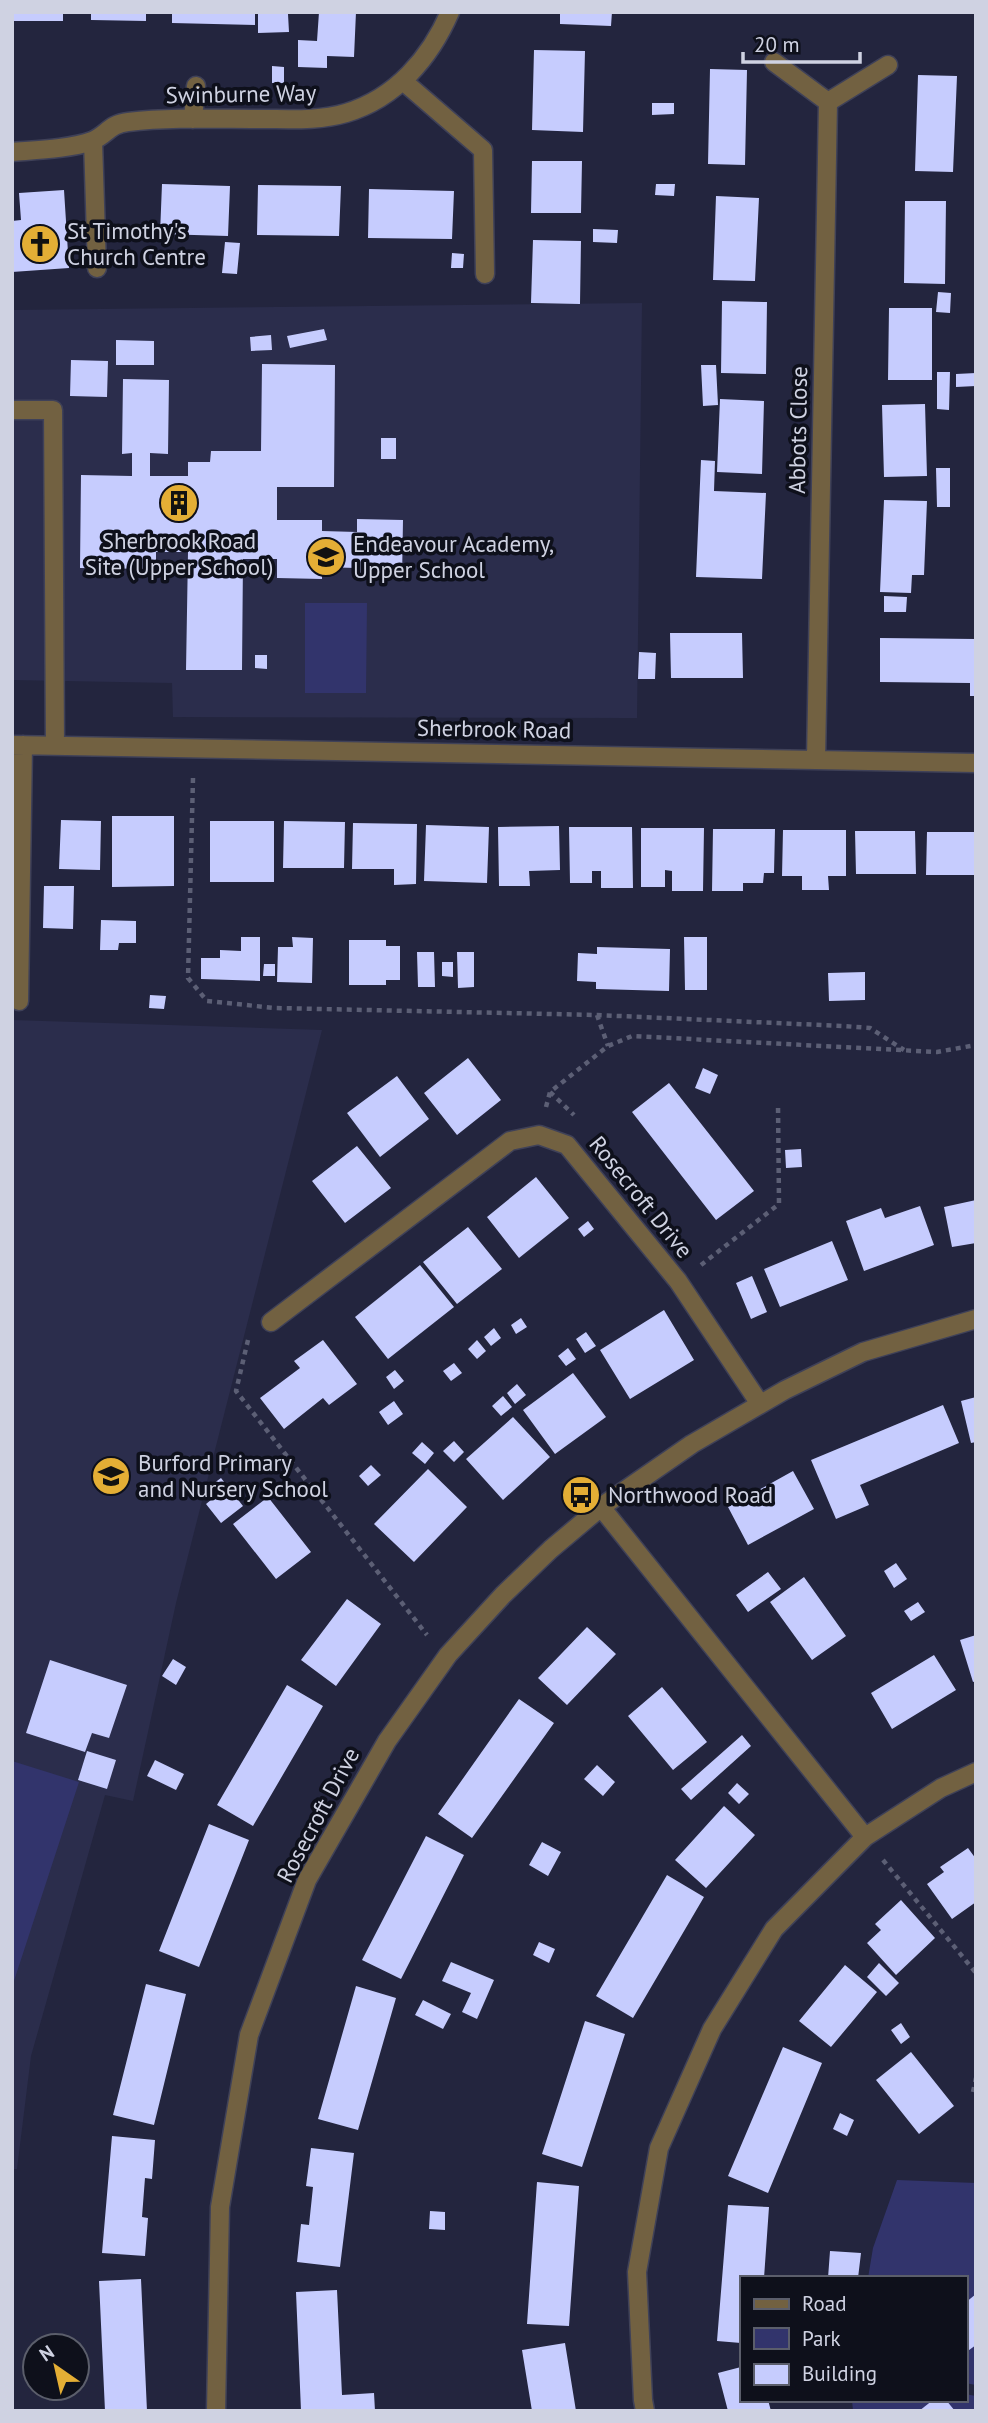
<svg xmlns="http://www.w3.org/2000/svg" width="988" height="2423" font-family="'PT Sans',sans-serif">
  <style>
    .built { fill: #2b2d4c }
    .green { fill: #32346c }
    .building { fill: #c6ccfe }
    .lines { fill: none; stroke-linecap: round; stroke-linejoin: round }
    .minor-casing { stroke: #3f4158; stroke-width: 21 }
    .path { stroke: #5c5f75; stroke-width: 4.5; stroke-dasharray: 5 5; stroke-linecap: butt }
    .minor { stroke: #726141; stroke-width: 18 }
    .labels { text-anchor: middle; stroke-width: 7; stroke-linejoin: round; paint-order: stroke }
    .street-label { font-size: 23px; fill: #cfd2e2; stroke: #0e101b }
    .poi-label { font-size: 23px; fill: #cfd2e2; stroke: #0e101b; text-anchor: start }
  </style>
  <rect width="100%" height="100%" fill="#23253e"/>
  <path class="built" d="M642,303l-5,415 -464,-1 -1,-34 -160,-3v-370z
    M12,1020l310,10 -146,573 -43,198 -28,-6 -74,261 -14,113h-5z"/>
  <path class="green" d="M305,603h62l-1,90h-61z
    M12,1761l67,21 -67,205z
    M897,2180l79,3v202l-11,-2v-105h-97l5,-30z
    M965,2394l11,2v15h-123l-1,-11h113z"/>
  <path class="building" d="M12,12h51v9h-51z
    M91,12h55v9l-55,-1z
    M172,12h83v13l-83,-2z
    M319,12h37l-2,45 -27,-1v12l-29,-1v-27l19,1z
    M560,12h52l-1,14 -51,-2z
    M258,14h30l1,18 -31,1z
    M534,50l51,1 -2,81 -51,-2z
    M272,66l12,1v16h-12z
    M710,69l37,1 -2,95 -37,-1z
    M918,75l39,1 -4,96 -38,-1z
    M652,103h22v11l-22,1z
    M532,161h50l-1,52h-50z
    M162,184l68,2 -2,50 -68,-2z
    M656,184h19l-1,12 -19,-1z
    M258,185l83,1 -2,50 -82,-1z
    M369,189l85,2 -2,48 -84,-1z
    M64,190l5,78 -57,4v-51l9,-1 -2,-27z
    M716,196l43,2 -4,83 -42,-1z
    M905,201h41l-1,83 -41,-1z
    M593,229l25,1 -1,13 -24,-1z
    M533,240l48,1 -1,63 -49,-1z
    M225,242l15,1 -3,31 -15,-1z
    M452,253l12,1 -1,14h-12z
    M938,292l13,1 -1,20 -14,-1z
    M722,301l45,1 -1,72 -45,-1z
    M889,308h43v72h-44z
    M324,329l3,11 -37,8 -3,-12z
    M271,335l1,15 -21,1 -1,-14z
    M116,340l38,1v24h-38z
    M71,360l37,1 -1,36 -37,-1z
    M262,364l73,1 -1,122h-57v33h45v11l35,1v-13l46,1 -1,59h-46v-11l-34,-1v12l-45,-1v-19h-34l-1,111h-56l2,-118h-32v17l-76,-1 1,-93 51,1v-23l-10,1 1,-75 46,1 -1,74 -18,-1v23h38v-14h22l1,-11h50z
    M701,365h15l2,40 -15,1z
    M937,372h13l-1,38 -12,-1z
    M976,373v13l-20,1v-13z
    M720,399l44,2 -2,73 -45,-2z
    M925,404l2,72 -43,1 -2,-72z
    M381,438h15v21h-15z
    M701,460l14,1 -1,30 52,2 -4,86 -66,-2z
    M936,468h14v39h-13z
    M884,500l43,1 -3,74h-12l-1,18 -31,-1z
    M884,596l23,1 -1,15h-22z
    M670,633h72l1,45h-72z
    M880,638l96,1v57h-6v-13l-90,-1z
    M639,652l17,1 -1,26h-17z
    M255,655h12v14l-12,-1z
    M112,816h62v70l-62,1z
    M61,820l40,1 -1,49 -41,-1z
    M210,821h64v61h-64z
    M284,821l61,1 -1,46h-61z
    M353,823l64,1 -1,60 -22,1v-16h-42z
    M426,825l63,2 -2,56 -63,-2z
    M559,826l1,44 -31,1 1,15h-31l-1,-59z
    M569,827h63l1,61h-32v-17h-9v12h-22z
    M641,828h63l-1,63h-31v-20l-7,-1v17h-24z
    M713,829h62l-1,44h-10l-1,10h-20v8h-31z
    M783,830h63v46h-18l1,14h-27v-14h-20z
    M855,831h60l1,43h-60z
    M927,832h49v43h-50z
    M44,886h30l-1,43 -30,-1z
    M101,920l35,1v22h-17l-1,7h-18z
    M241,937h19v44l-59,-2v-21h19v-8l21,1z
    M292,937l21,1 -1,45 -35,-1 1,-35h15z
    M684,937h23v53h-22z
    M349,940h37v6h14v34h-14v5h-37z
    M597,947l73,2 -1,42 -73,-2v-7l-19,-1 1,-28 19,1z
    M417,952h17l1,35h-17z
    M457,952h17v35l-16,1z
    M442,962h11v15l-11,-1z
    M264,964h11v12h-12z
    M865,972v28l-36,1 -1,-28z
    M150,995l16,1 -2,13 -15,-1z
    M468,1058l33,42 -44,35 -33,-42z
    M703,1068l15,7 -8,19 -15,-6z
    M397,1076l32,43 -49,38 -33,-44z
    M669,1083l85,108 -38,29 -84,-108z
    M357,1146l34,42 -46,35 -33,-42z
    M801,1149l1,18 -16,1 -1,-18z
    M536,1177l33,41 -50,40 -32,-41z
    M976,1200v43l-24,4 -8,-40z
    M920,1206l14,39 -70,26 -18,-50 35,-13 4,10z
    M588,1221l6,8 -10,8 -6,-8z
    M468,1227l34,42 -45,35 -34,-42z
    M832,1241l16,39 -68,27 -16,-38z
    M420,1265l34,42 -66,52 -33,-42z
    M752,1276l15,36 -16,7 -15,-36z
    M664,1310l30,50 -64,39 -30,-49z
    M521,1318l6,9 -11,7 -5,-9z
    M494,1328l7,10 -10,8 -7,-9z
    M586,1332l10,14 -11,7 -9,-14z
    M323,1340l34,44 -28,21 -6,-7 -39,31 -24,-31 40,-30 -6,-7z
    M477,1340l9,11 -9,8 -9,-10z
    M568,1348l8,11 -10,7 -8,-10z
    M454,1363l8,10 -11,8 -8,-10z
    M395,1370l9,11 -10,8 -8,-12z
    M573,1373l33,44 -51,37 -32,-44z
    M517,1384l9,11 -11,9 -8,-11z
    M503,1396l9,11 -11,9 -9,-10z
    M976,1397v45l-5,1 -10,-42z
    M394,1401l9,13 -15,11 -9,-13z
    M943,1405l16,38 -99,42 9,20 -33,14 -25,-59z
    M513,1417l37,40 -47,43 -37,-41z
    M454,1441l10,11 -10,10 -11,-11z
    M422,1442l12,11 -9,11 -13,-11z
    M371,1465l10,10 -13,11 -9,-10z
    M428,1469l39,38 -53,55 -40,-38z
    M793,1471l21,38 -66,36 -20,-38z
    M221,1478l22,28 -22,17 -15,-19 11,-9 -7,-9z
    M268,1497l43,55 -35,27 -43,-55z
    M896,1563l11,16 -13,9 -10,-17z
    M768,1572l13,17 -33,23 -12,-17z
    M804,1577l42,59 -34,24 -42,-58z
    M347,1599l34,25 -45,62 -35,-26z
    M918,1602l7,10 -14,9 -7,-10z
    M587,1627l29,27 -49,51 -29,-27z
    M976,1635v46l-3,1 -13,-42z
    M934,1655l22,35 -64,39 -21,-36z
    M173,1659l13,8 -10,18 -14,-9z
    M50,1660l77,25 -18,53 -17,-5 -7,19 -59,-19z
    M287,1685l36,21 -70,120 -36,-21z
    M662,1687l45,55 -34,28 -45,-54z
    M519,1699l35,24 -82,115 -34,-24z
    M742,1735l9,11 -60,54 -10,-11z
    M87,1751l29,9 -9,29 -29,-9z
    M155,1760l29,14 -8,16 -29,-14z
    M597,1765l18,17 -12,14 -19,-17z
    M737,1783l12,11 -10,10 -11,-11z
    M724,1806l31,29 -49,53 -31,-28z
    M209,1824l40,16 -50,127 -40,-16z
    M426,1836l38,19 -63,124 -39,-19z
    M542,1842l19,10 -13,24 -19,-11z
    M968,1848l8,11v43l-24,17 -25,-35 17,-12 -4,-5z
    M667,1875l37,22 -71,121 -37,-22z
    M901,1900l34,38 -39,37 -29,-32 14,-13 -6,-6z
    M539,1942l16,7 -6,14 -16,-8z
    M451,1962l43,18 -17,39 -15,-7 9,-19 -29,-12z
    M879,1963l20,20 -13,13 -19,-19z
    M845,1965l32,27 -46,55 -32,-26z
    M146,1984l40,10 -32,131 -41,-10z
    M356,1986l40,12 -38,132 -40,-11z
    M423,2000l28,14 -8,15 -28,-14z
    M585,2021l40,13 -43,133 -40,-13z
    M901,2023l9,14 -9,7 -10,-14z
    M783,2047l39,16 -54,130 -40,-17z
    M911,2052l43,54 -35,28 -43,-54z
    M840,2113l14,7 -7,16 -14,-7z
    M112,2136l43,4 -3,39 -7,-1 -3,39 6,1 -3,38 -43,-3z
    M311,2148l43,5 -14,114 -43,-5 4,-38 8,1 4,-38 -7,-1z
    M537,2182l42,4 -10,140 -42,-2z
    M728,2205l41,2 -5,71h-23v65l-24,-2z
    M430,2211l15,1v18l-16,-1z
    M830,2251l31,2 -3,25h-30z
    M141,2279l6,132h-42l-6,-130z
    M337,2290l5,105 32,-2 1,18h-74l-5,-119z
    M976,2294v51l-11,8v-50z
    M565,2343l11,68h-44l-10,-61z
    M741,2367v33h27l3,11h-43l-10,-38z
    M933,2400h13l9,11h-36z"/>
  <g class="lines">
    <defs>
      <path id="minor" d="M774,62l54,40 60,-37
        M403,81l80,69 2,124
        M193,119l3,-33
        M93,141l4,127
        M12,152c24,-2 57,-3 80,-11 15,-6 17,-17 36,-19 44,-5 89,-3 134,-3 28,0 57,2 84,-6 50,-15 84,-55 104,-101
        M12,410h41l2,336
        M12,745l964,18
        M816,760l12,-658
        M19,1001l4,-256
        M271,1322l239,-181 29,-6 28,10 111,136 82,123
        M601,1507l264,330
        M216,2411l4,-204 29,-172 58,-155 80,-139 61,-86 55,-60 48,-46 50,-42 91,-63 93,-54 78,-38 113,-33
        M645,2411l-2,-11 -6,-128 22,-124 53,-119 62,-100 91,-92 76,-49 35,-16"/>
    </defs>
    <use href="#minor" class="minor-casing"/>
    <path class="path" d="M193,778l-5,200 19,23 68,7 322,7 246,11 27,2 34,22
      M597,1015l11,31
      M550,1092l24,23
      M546,1107l4,-15 58,-46 24,-10 305,16 39,-7
      M701,1265l78,-61 -1,-100
      M248,1340l-12,51 191,244
      M883,1860l93,113
      M973,2092l3,-14"/>
    <use href="#minor" class="minor"/>
  </g>
  <defs>
    <symbol id="church-disc" viewBox="-11 -11 22 22"><circle r="9.5" fill="#e4ae35" stroke="#0e101b"/><path d="M-1.2-6h2.4v3.5h3.3v2.4h-3.3V6h-2.4V-.1h-3.3v-2.4h3.3Z" fill="#111"/></symbol>
    <symbol id="building-disc" viewBox="-11 -11 22 22"><circle r="9.5" fill="#e4ae35" stroke="#0e101b"/><path d="M-4-6H4V6H1V3H-1V6H-4ZM-2.5-4.3h1.7v1.8h-1.7ZM.8-4.3h1.7v1.8H.8ZM-2.5-1h1.7V.8h-1.7ZM.8-1h1.7V.8H.8Z" fill="#111"/></symbol>
    <symbol id="school-disc" viewBox="-11 -11 22 22"><circle r="9.5" fill="#e4ae35" stroke="#0e101b"/><path d="M0-5L7-2L0 1L-7-2ZM-4 1L0 2.5L4 1V4Q0 6-4 4Z" fill="#111"/></symbol>
    <symbol id="bus-disc" viewBox="-11 -11 22 22"><circle r="9.5" fill="#e4ae35" stroke="#0e101b"/><path d="M-5-6H5V4H4V6H2V4H-2V6H-4V4H-5ZM-3.5-4V0h7V-4ZM-3.5 1.2v1.5H-2V1.2ZM2 1.2v1.5H3.5V1.2Z" fill="#111"/></symbol>
  </defs>
  <g fill-rule="evenodd">
    <use href="#church-disc" x="18" y="222" width="44" height="44"/>
    <use href="#building-disc" x="157" y="481" width="44" height="44"/>
    <use href="#school-disc" x="304" y="535" width="44" height="44"/>
    <use href="#school-disc" x="89" y="1454" width="44" height="44"/>
    <use href="#bus-disc" x="559" y="1473" width="44" height="44"/>
  </g>
  <g class="labels">
    <g class="street-label">
      <text transform="translate(241 94) rotate(-1)" y="8">Swinburne Way</text>
      <text transform="translate(798 430) rotate(-89)" y="8">Abbots Close</text>
      <text transform="translate(494 729) rotate(1)" y="8">Sherbrook Road</text>
      <text transform="translate(641 1197) rotate(51)" y="8">Rosecroft Drive</text>
      <text transform="translate(318 1815) rotate(-62)" y="8">Rosecroft Drive</text>
    </g>
    <g class="poi-label">
      <text x="67" y="239">St Timothy's<tspan x="67" dy="26">Church Centre</tspan></text>
      <text x="179" y="549" text-anchor="middle">Sherbrook Road<tspan x="179" dy="26">Site (Upper School)</tspan></text>
      <text x="353" y="552">Endeavour Academy,<tspan x="353" dy="26">Upper School</tspan></text>
      <text x="138" y="1471">Burford Primary<tspan x="138" dy="26">and Nursery School</tspan></text>
      <text x="608" y="1503">Northwood Road</text>
    </g>
  </g>
  <rect width="988" height="2423" fill="none" stroke="#cfd2e2" stroke-width="28"/>
  <rect x="740" y="2276" width="228" height="126" fill="#0e101b" stroke="#5b5e6b" stroke-width="2"/>
  <rect x="754" y="2299" width="35" height="10" fill="#726141" stroke="#5b5e6b" stroke-width="2"/>
  <text x="802" y="2311" font-size="21" fill="#cfd2e2">Road</text>
  <rect x="754" y="2328" width="35" height="21" fill="#32346c" stroke="#5b5e6b" stroke-width="2"/>
  <text x="802" y="2346" font-size="21" fill="#cfd2e2">Park</text>
  <rect x="754" y="2364" width="35" height="21" fill="#c6ccfe" stroke="#5b5e6b" stroke-width="2"/>
  <text x="802" y="2381" font-size="21" fill="#cfd2e2">Building</text>
  <g transform="translate(56 2367) rotate(326)"><circle r="33" fill="#0e101b" stroke="#5b5e6b" stroke-width="2"/>
  <path d="M0-5L12 26L0 18L-12 26Z" fill="#e4ae35"/>
  <text y="-10" font-size="19" font-weight="bold" text-anchor="middle" fill="#cfd2e2">N</text>
  </g>
  <path d="M743 52v10h117v-10" fill="none" stroke="#cfd2e2" stroke-width="3.5"/>
  <text x="754" y="52" font-size="21" fill="#cfd2e2" stroke="#0e101b" stroke-width="5" paint-order="stroke">20 m</text>
</svg>
